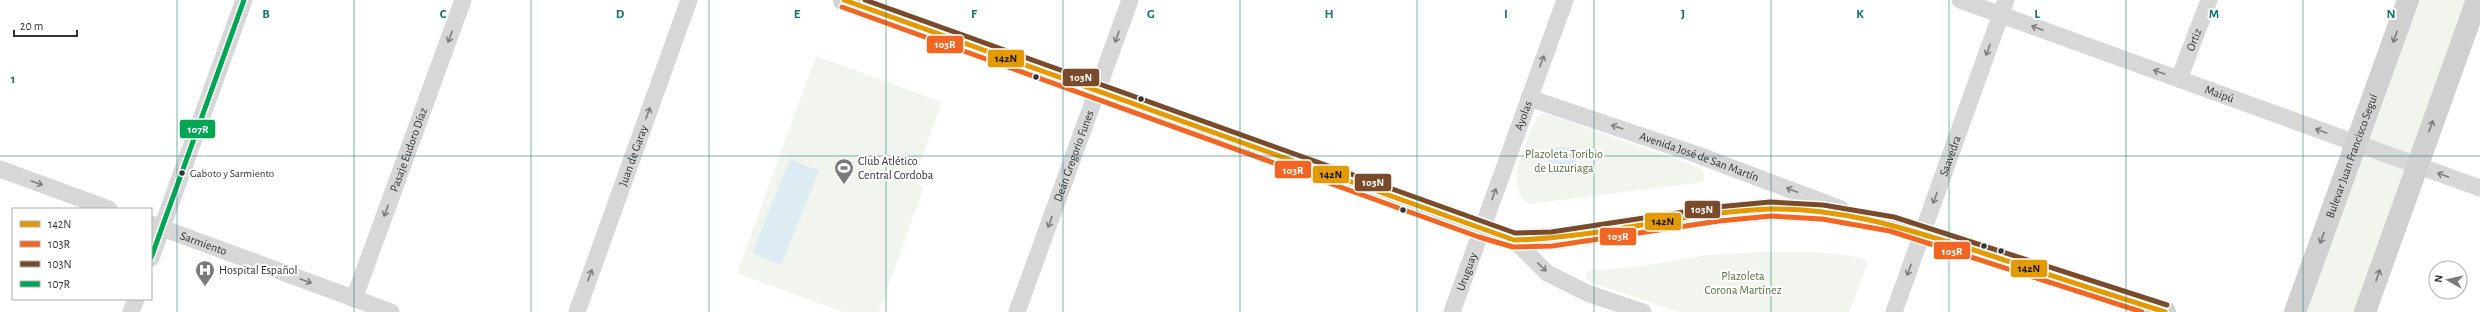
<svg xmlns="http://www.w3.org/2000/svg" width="2480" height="312" font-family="'Alegreya Sans',sans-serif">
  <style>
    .green { fill: #f1f5ed }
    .water { fill: #ddebf3 }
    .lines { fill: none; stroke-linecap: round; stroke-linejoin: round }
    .street { stroke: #d7d7d7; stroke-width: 17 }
    .secondary { stroke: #d0d0d0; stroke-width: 22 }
    .bus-1-casing { stroke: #fff; stroke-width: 8 }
    .bus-2-casing { stroke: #fff; stroke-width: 8 }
    .bus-3-casing { stroke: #fff; stroke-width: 8 }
    .bus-4-casing { stroke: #fff; stroke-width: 8 }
    .bus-1 { stroke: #e39a05; stroke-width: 5 }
    .bus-2 { stroke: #f26522; stroke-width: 5 }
    .bus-3 { stroke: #7a4b2a; stroke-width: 5 }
    .bus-4 { stroke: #00a651; stroke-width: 5 }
    .oneway { stroke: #7d7d7d }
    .oneway2 { stroke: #7a7a7a }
    .grid { fill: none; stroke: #0f766e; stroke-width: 1; stroke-opacity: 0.55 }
    .bus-dot { fill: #333; stroke: #fff; stroke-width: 1.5 }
    .labels { text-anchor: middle; stroke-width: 4; stroke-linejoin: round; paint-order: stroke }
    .bus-label { font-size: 11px; fill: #333; stroke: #fff; text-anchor: start }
    .street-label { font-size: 12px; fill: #333; stroke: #fff }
    .park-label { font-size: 12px; fill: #56703f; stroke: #fff }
    .poi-label { font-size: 12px; fill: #333; stroke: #fff; text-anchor: start }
    .grid-label { font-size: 13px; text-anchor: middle; font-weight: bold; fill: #0f766e; stroke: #fff; stroke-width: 4; stroke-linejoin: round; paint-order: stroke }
    .line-badge { stroke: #fff; stroke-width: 1.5 }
    .badge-label { font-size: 11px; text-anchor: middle; font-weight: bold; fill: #fff }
    .pale-badge-label { font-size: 11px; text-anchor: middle; font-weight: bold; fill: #111 }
  </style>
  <rect width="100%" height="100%" fill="#fff"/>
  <path class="green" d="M2408,0h69l-112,312h-70z
    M816,56l126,46 -29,80 11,5 -45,125h-36l-106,-39z
    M1542,114l9,1 147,52 6,7 -1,8 -174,22c-28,-16 -1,-62 7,-86z
    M1769,252c22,0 82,-2 99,10l-19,50h-170l-87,-29 -6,-5 1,-7 57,-5 62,-11z"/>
  <path class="water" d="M1548 161a14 14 0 1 1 28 0a14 14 0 1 1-28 0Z
    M790,159l29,12 -38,94 -29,-12z"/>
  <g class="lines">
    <g class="street">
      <path id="s1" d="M1960,0l520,188"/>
      <path id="s2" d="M2179,79l30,-79"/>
      <path id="s3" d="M1529,98l169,57 143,54"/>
      <path d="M0,169l109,40"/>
      <path id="s4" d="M151,224l240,88"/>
      <path d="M1514,240l33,33 40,20 56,19"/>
      <path d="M151,258l93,-258"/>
      <path id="s5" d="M354,299l109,-299"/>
      <path d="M131,312l5,-13"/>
      <path id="s6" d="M577,312l112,-312"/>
      <path id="s7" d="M1017,312l113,-312"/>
      <path id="s8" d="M1452,312l113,-312"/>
      <path id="s9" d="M1894,312l112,-312"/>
    </g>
    <g class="secondary">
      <path d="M844,0l637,230 33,10 38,-1 166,-25 53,-5 52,3 69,12 273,88"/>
      <path id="s10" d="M2295,312l113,-312"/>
      <path d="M2365,312l112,-312"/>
    </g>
    <defs>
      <path id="bus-1" d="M844,0l670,240c86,-2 170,-28 256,-31 75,-2 146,23 216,45 60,20 119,39 179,58"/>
      <path id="bus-2" d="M842,7l637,230 34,10 39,-1 167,-25 52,-5 51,3 68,12 252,81"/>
      <path id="bus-3" d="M865,0l650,233 36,-1 166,-25 53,-5 53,3 71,12 273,88"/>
      <path id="bus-4" d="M151,258l93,-258"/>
    </defs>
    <use href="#bus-1" class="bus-1-casing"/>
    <use href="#bus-2" class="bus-2-casing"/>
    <use href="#bus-3" class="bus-3-casing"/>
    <use href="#bus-4" class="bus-4-casing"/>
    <use href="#bus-1" class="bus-1"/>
    <use href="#bus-2" class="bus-2"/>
    <use href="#bus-3" class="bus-3"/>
    <use href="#bus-4" class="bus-4"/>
  </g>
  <defs><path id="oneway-shaft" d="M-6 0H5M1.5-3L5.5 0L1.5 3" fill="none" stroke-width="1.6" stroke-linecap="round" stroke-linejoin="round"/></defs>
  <g class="oneway">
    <use href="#oneway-shaft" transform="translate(2037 28) rotate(-160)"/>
    <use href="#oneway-shaft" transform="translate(450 37) rotate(110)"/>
    <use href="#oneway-shaft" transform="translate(1117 37) rotate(110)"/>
    <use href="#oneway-shaft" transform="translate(1988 50) rotate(110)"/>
    <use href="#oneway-shaft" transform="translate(1542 61) rotate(-70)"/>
    <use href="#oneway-shaft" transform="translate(2159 72) rotate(-160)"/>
    <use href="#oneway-shaft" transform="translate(648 113) rotate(-70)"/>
    <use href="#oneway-shaft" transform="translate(1617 127) rotate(-162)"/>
    <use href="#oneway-shaft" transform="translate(2321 131) rotate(-160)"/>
    <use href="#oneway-shaft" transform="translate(2443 175) rotate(-160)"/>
    <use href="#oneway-shaft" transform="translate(37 183) rotate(20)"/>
    <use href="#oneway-shaft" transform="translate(1792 190) rotate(-159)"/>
    <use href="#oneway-shaft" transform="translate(1494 194) rotate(-70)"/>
    <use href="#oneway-shaft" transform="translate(1935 198) rotate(110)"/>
    <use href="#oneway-shaft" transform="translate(386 211) rotate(110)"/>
    <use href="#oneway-shaft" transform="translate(1050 222) rotate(110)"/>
    <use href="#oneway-shaft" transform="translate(1542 267) rotate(44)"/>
    <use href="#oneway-shaft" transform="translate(1909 270) rotate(110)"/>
    <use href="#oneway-shaft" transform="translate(590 275) rotate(-70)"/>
    <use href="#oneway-shaft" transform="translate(306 281) rotate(20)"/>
  </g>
  <g class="oneway2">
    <use href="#oneway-shaft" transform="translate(2395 37) rotate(110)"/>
    <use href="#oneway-shaft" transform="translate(2431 126) rotate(-70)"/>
    <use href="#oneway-shaft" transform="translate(2322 238) rotate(110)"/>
    <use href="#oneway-shaft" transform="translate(2378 275) rotate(-71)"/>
  </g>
  <path class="grid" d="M177,0v312M354,0v312M531,0v312M709,0v312M886,0v312M1063,0v312M1240,0v312M1417,0v312M1594,0v312M1771,0v312M1949,0v312M2126,0v312M2303,0v312M0,156h2480"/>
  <defs>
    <symbol id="stadium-pin" viewBox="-11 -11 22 30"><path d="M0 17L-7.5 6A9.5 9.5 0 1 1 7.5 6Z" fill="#7a7a7a" stroke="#fff"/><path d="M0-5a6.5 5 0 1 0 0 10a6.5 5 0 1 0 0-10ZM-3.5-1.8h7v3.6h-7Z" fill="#fff"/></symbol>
    <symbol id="hospital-pin" viewBox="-11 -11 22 30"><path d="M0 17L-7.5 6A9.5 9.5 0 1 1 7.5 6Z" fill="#7a7a7a" stroke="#fff"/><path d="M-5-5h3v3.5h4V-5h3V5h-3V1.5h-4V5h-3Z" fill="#fff"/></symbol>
  </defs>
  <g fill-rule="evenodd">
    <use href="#stadium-pin" x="833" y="157" width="22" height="30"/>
    <use href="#hospital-pin" x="194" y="259" width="22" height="30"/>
  </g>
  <g class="bus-dot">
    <circle cx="1036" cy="77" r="3.5"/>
    <circle cx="1141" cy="99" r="3.5"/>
    <circle cx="182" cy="173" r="3.5"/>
    <circle cx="1403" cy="210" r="3.5"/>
    <circle cx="1984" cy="246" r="3.5"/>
    <circle cx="2001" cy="251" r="3.5"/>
  </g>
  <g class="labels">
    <g class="bus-label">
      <text x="190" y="177">Gaboto y Sarmiento</text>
    </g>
    <g class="street-label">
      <text dy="4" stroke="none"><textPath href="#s2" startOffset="42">Ortiz</textPath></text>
      <text dy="4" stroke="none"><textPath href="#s1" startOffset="276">Maipú</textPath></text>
      <text dy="4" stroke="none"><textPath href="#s8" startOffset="209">Ayolas</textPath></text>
      <text dy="4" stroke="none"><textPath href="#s5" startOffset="159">Pasaje Eudoro Díaz</textPath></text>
      <text dy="4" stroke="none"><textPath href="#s6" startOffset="166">Juan de Garay</textPath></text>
      <text dy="4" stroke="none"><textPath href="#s7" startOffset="166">Deán Gregorio Funes</textPath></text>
      <text dy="4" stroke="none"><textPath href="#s3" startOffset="180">Avenida José de San Martín</textPath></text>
      <text dy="4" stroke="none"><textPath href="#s9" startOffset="166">Saavedra</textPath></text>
      <text dy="4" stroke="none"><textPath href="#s10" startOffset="166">Bulevar Juan Francisco Seguí</textPath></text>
      <text dy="4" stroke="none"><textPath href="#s4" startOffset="56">Sarmiento</textPath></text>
      <text dy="4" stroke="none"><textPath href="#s8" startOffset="43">Uruguay</textPath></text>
    </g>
    <g class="park-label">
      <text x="1564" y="158">Plazoleta Toribio<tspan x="1564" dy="14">de Luzuriaga</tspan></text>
      <text x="1743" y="280">Plazoleta<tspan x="1743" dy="14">Corona Martínez</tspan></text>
    </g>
    <g class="poi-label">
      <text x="858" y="165">Club Atlético<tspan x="858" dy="14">Central Cordoba</tspan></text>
      <text x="219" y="274">Hospital Español</text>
    </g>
  </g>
  <g class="grid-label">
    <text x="266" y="18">B</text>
    <text x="443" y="18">C</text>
    <text x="620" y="18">D</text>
    <text x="797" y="18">E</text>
    <text x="974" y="18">F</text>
    <text x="1151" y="18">G</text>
    <text x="1329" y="18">H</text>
    <text x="1506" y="18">I</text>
    <text x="1683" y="18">J</text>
    <text x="1860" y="18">K</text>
    <text x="2037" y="18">L</text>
    <text x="2214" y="18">M</text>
    <text x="2391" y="18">N</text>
    <text x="13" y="83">1</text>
  </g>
  <g class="line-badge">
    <rect x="926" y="35" width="38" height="19" rx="4" fill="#f26522"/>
    <rect x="987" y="49" width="38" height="19" rx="4" fill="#e39a05"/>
    <rect x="1062" y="68" width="38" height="19" rx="4" fill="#7a4b2a"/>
    <rect x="179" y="119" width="37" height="20" rx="4" fill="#00a651"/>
    <rect x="1274" y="160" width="38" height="19" rx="4" fill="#f26522"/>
    <rect x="1312" y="165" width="38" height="19" rx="4" fill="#e39a05"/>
    <rect x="1354" y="173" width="38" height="19" rx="4" fill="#7a4b2a"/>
    <rect x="1684" y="200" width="37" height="19" rx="4" fill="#7a4b2a"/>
    <rect x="1644" y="212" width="38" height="19" rx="4" fill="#e39a05"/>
    <rect x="1599" y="227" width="38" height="19" rx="4" fill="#f26522"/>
    <rect x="1933" y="241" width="38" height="19" rx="4" fill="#f26522"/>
    <rect x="2010" y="259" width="38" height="19" rx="4" fill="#e39a05"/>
  </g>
  <g class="badge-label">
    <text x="945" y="48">103R</text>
    <text x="1081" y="81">103N</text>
    <text x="198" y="133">107R</text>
    <text x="1293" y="174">103R</text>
    <text x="1373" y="186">103N</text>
    <text x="1702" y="213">103N</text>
    <text x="1618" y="240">103R</text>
    <text x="1952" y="255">103R</text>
  </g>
  <g class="pale-badge-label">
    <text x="1006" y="62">142N</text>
    <text x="1331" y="178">142N</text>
    <text x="1663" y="225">142N</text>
    <text x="2029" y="272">142N</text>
  </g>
  <rect x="12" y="208" width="140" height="92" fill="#ffffff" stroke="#adadad"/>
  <rect x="20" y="221" width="20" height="6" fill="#e39a05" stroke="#adadad"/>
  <text x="48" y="228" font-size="12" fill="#333333">142N</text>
  <rect x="20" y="241" width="20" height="6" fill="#f26522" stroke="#adadad"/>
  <text x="48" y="248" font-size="12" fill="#333333">103R</text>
  <rect x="20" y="261" width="20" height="6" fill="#7a4b2a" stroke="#adadad"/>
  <text x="48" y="268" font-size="12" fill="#333333">103N</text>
  <rect x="20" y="281" width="20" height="6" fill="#00a651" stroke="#adadad"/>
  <text x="48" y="288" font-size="12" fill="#333333">107R</text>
  <g transform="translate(2448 280) rotate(278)"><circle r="19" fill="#ffffff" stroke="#adadad"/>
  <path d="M0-3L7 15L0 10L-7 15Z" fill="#7a7a7a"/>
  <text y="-6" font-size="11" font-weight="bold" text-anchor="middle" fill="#333333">N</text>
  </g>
  <path d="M14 30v6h63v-6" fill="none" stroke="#333333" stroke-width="2"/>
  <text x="20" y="30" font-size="12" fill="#333333" stroke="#ffffff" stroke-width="3" paint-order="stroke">20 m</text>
</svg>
